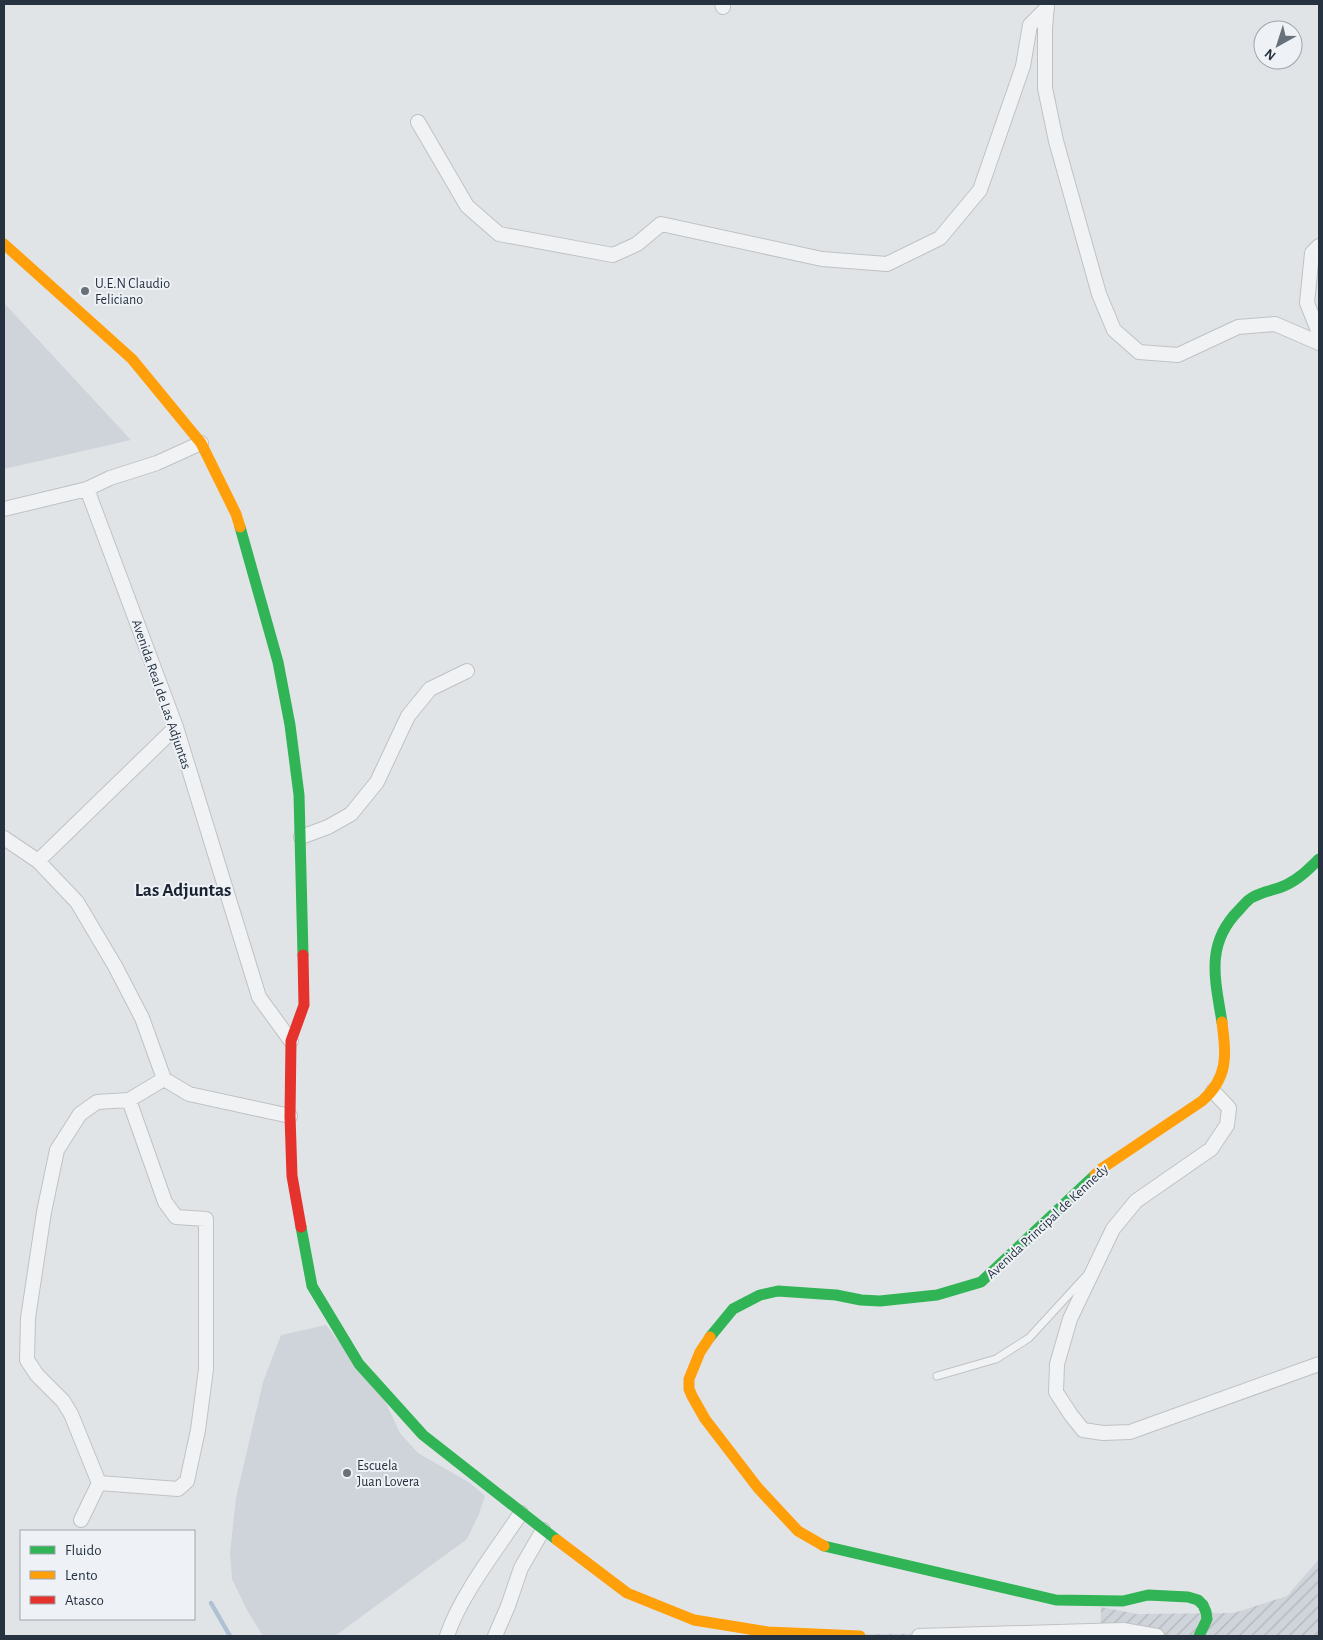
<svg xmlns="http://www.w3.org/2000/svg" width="1323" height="1640" font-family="'Alegreya Sans',sans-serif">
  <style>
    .built { fill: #cfd4da }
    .industrial { fill: url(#industrial-furrows) }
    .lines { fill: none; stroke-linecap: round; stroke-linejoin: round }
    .stream { stroke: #aec2d3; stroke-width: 4.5 }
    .lane-casing { stroke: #bfc2c5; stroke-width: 9 }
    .street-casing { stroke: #bfc2c5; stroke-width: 16 }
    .lane { stroke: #f1f2f3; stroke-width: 7 }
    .street { stroke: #f1f2f3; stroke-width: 14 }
    .fast { stroke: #30b455; stroke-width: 11 }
    .slow { stroke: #ff9f0a; stroke-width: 11 }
    .jam { stroke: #e5322d; stroke-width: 11 }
    .poi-dot { fill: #68707a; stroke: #eef2f6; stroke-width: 2 }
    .labels { text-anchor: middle; stroke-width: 4; stroke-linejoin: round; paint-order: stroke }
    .poi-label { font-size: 14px; fill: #273240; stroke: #eef2f6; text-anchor: start }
    .street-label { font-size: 14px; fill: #273240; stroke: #eef2f6 }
    .district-label { font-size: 19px; font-weight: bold; fill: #1a2331; stroke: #eef2f6 }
  </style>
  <defs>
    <pattern id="industrial-furrows" width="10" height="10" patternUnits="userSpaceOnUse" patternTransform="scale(1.25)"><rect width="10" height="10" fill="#cfd4da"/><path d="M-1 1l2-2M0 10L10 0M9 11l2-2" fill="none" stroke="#b2b6bc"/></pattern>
  </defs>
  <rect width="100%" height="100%" fill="#e1e4e7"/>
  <path class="built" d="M4,303l127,137 -127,29z
    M326,1325l60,78 14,30 18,20 52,30 15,13 -6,18 -12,25 -132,97h-72l-16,-26 -15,-31 -2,-26 6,-55 27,-116 18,-47z"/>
  <path class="industrial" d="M1319,1559v77h-453v-2l234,-1 1,-26 36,7 97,-1 53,-17z"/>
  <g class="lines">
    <path class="stream" d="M211,1603l19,33"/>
    <defs>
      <path id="lane" d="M937,1376l59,-17 33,-21 56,-61"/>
      <path id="street" d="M722,4l1,3
        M1047,5l-2,23v60l11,53 43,153 15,36 25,22 39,3 60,-28 37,-3 44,19
        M418,122l49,84 32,28 114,21 24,-11 24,-20 161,35 65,5 53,-26 40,-48 43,-124 7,-41 17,-17
        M1319,246l-7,7 -5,50 12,30
        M87,489l89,238 83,270 32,44
        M4,509l83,-20 23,-11 47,-15 44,-20
        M301,837l27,-10 23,-13 26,-32 31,-66 22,-27 37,-18
        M4,838l34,23 39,41 38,64 27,52 22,61 25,15 101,22
        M38,861l138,-134
        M1213,1091l16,17 -2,17 -16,24 -75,52 -23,28 -43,90 -13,45 -1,28 15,23 12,15 20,3 27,-1 189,-68
        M99,1483l-28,-69 -8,-13 -26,-26 -10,-15 1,-42 16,-106 13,-62 23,-36 17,-12 32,-2 35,-21
        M81,1520l18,-37 79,6 9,-8 11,-51 8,-61v-150l-30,-2 -11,-15 -36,-102
        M447,1636c13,-40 50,-87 74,-123
        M495,1636l13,-30 13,-38 22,-38
        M919,1636l204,-6 34,6"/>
    </defs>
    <use href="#lane" class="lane-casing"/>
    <use href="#street" class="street-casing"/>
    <use href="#lane" class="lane"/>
    <use href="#street" class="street"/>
    <path class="fast" d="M240,527l38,135 12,63 9,70 4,160
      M1222,1022c-7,-43 -17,-78 17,-112 4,-4 9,-11 14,-13 10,-6 23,-7 33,-12 13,-6 23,-16 33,-26
      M301,1227l11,59 47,78 64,71 134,105
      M710,1337l23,-28 27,-14 18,-4 58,4 25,5 19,1 57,-6 44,-13 114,-107
      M824,1546l232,54 67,1 25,-6 40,2 10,3 5,5 3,7 1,7 -8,17"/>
    <path class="slow" d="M4,244l128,115 69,84 35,71 4,13
      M1095,1175l6,-6 101,-68c27,-24 24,-46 20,-79
      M710,1337l-10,15 -11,27v10l3,7 13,23 53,69 40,43 26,15
      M557,1540l70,53 67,27 74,12 92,4"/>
    <path class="jam" d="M301,1227l-9,-51 -2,-60 1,-75 13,-36 -1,-50"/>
  </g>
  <g class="poi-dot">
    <circle cx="85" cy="291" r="5"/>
    <circle cx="347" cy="1473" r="5"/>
  </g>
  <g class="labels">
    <g class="poi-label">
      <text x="95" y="288">U.E.N Claudio<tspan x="95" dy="16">Feliciano</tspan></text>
      <text x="357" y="1470">Escuela<tspan x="357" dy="16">Juan Lovera</tspan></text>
    </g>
    <g class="street-label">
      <text transform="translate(162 694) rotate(71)" y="5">Avenida Real de Las Adjuntas</text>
      <text transform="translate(1047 1221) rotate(-43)" y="5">Avenida Principal de Kennedy</text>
    </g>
    <g class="district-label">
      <text x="183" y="896">Las Adjuntas</text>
    </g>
  </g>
  <rect width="1323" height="1640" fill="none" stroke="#273240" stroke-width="10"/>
  <rect x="20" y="1530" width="175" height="90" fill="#eef2f6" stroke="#9ea5ad"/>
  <rect x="30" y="1546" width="25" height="8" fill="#30b455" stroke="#9ea5ad"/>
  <text x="65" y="1555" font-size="15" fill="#273240">Fluido</text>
  <rect x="30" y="1571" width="25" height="8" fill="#ff9f0a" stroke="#9ea5ad"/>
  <text x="65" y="1580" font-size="15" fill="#273240">Lento</text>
  <rect x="30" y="1596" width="25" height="8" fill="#e5322d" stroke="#9ea5ad"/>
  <text x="65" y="1605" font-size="15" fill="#273240">Atasco</text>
  <g transform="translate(1278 45) rotate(219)"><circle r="24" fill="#eef2f6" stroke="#9ea5ad"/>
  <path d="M0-4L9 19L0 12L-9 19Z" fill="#68707a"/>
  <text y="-8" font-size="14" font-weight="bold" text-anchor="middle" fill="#273240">N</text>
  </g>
</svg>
